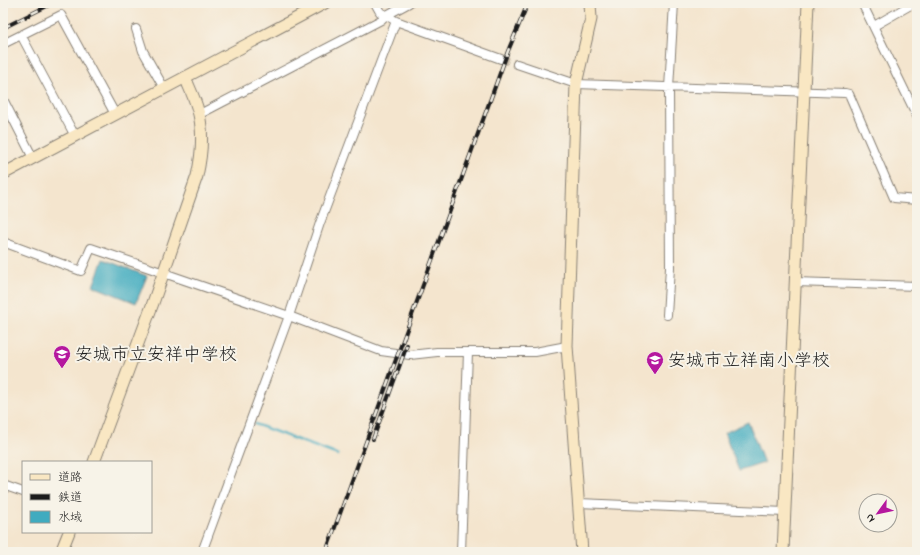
<svg xmlns="http://www.w3.org/2000/svg" width="920" height="555" font-family="'Indie Flower','Klee One',sans-serif">
  <style>
    .water { fill: #40abbf; stroke: #2e646e }
    .lines { fill: none; stroke-linecap: round; stroke-linejoin: round }
    .stream { stroke: #40abbf; stroke-width: 2.5 }
    .street-tunnel { stroke: #c9bdaa; stroke-width: 8; stroke-dasharray: 8 4; stroke-linecap: butt }
    .street-casing { stroke: #888075; stroke-width: 10 }
    .secondary-casing { stroke: #888075; stroke-width: 13 }
    .street { stroke: #fff; stroke-width: 8 }
    .secondary { stroke: #f9e7c3; stroke-width: 11 }
    .rail-casing { stroke: #1c1c1c; stroke-width: 4 }
    .rail { stroke: #f7f3e8; stroke-width: 2.5; stroke-dasharray: 8; stroke-linecap: butt }
    .labels { text-anchor: middle; stroke-width: 4; stroke-linejoin: round; paint-order: stroke }
    .poi-label { font-size: 18px; fill: #1c1c1c; stroke: #f7f3e8; text-anchor: start }
  </style>
  <rect width="100%" height="100%" fill="#f7f3e8"/>
  <filter id="ink" filterUnits="userSpaceOnUse"><feTurbulence type="fractalNoise" baseFrequency=".025" numOctaves="2"/><feDisplacementMap in="SourceGraphic" scale="8" xChannelSelector="R" yChannelSelector="G"/><feConvolveMatrix kernelMatrix="1 2 1 2 8 2 1 2 1" color-interpolation-filters="sRGB"/></filter>
  <filter id="wash" filterUnits="userSpaceOnUse"><feTurbulence type="fractalNoise" baseFrequency=".012" numOctaves="4" result="noise"/><feDisplacementMap in="SourceGraphic" scale="16" xChannelSelector="R" yChannelSelector="G"/><feGaussianBlur stdDeviation="0.9" result="paint"/><feColorMatrix in="noise" values="0 0 0 0 0 0 0 0 0 0 0 0 0 0 0 0 0 1.4 0 .05"/><feComposite in="paint" operator="in"/></filter>
  <g filter="url(#wash)">
    <rect width="100%" height="100%" fill="#f4e5ce"/>
    <path class="water" d="M103,259l44,17 -11,27 -43,-17z
      M748,422l16,41 -25,8 -15,-38z"/>
    <g class="lines">
      <path class="stream" d="M255,424l83,31"/>
    </g>
  </g>
  <g filter="url(#ink)">
    <g class="lines">
      <path class="street-tunnel" d="M501,59l16,5"/>
      <defs>
        <path id="street" d="M375,3l5,9 16,9 105,38
          M862,3l55,113
          M874,26l40,-23
          M136,29l7,22 21,37
          M21,35l54,101
          M3,44l58,-29 54,99
          M517,64l59,20 269,9 4,1 45,104 23,2
          M3,99l30,59
          M198,115l183,-95 4,-4 24,-13
          M3,242l78,29 10,-23 198,68 92,35 29,4 27,-3h98l32,-6
          M795,282l122,4
          M667,315l3,-47 -1,-180 5,-85
          M3,485l20,7
          M579,503l206,9
          M202,552l87,-236 31,-93 76,-202
          M461,552l7,-200"/>
        <path id="secondary" d="M3,174l322,-171
          M94,462l59,-159 44,-127c5,-22 7,-47 0,-69 -3,-10 -8,-20 -12,-30
          M61,552l8,-20
          M582,552l-15,-206 9,-262 15,-65 -1,-16
          M783,552l25,-549"/>
      </defs>
      <use href="#street" class="street-casing"/>
      <use href="#secondary" class="secondary-casing"/>
      <use href="#street" class="street"/>
      <use href="#secondary" class="secondary"/>
      <defs>
        <path id="rail" d="M3,28l50,-25
          M373,439l34,-94
          M326,552l182,-501 20,-48"/>
      </defs>
      <use href="#rail" class="rail-casing"/>
      <use href="#rail" class="rail"/>
    </g>
  </g>
  <defs>
    <symbol id="school-pin" viewBox="-11 -11 22 30"><path d="M0 17L-7.5 6A9.5 9.5 0 1 1 7.5 6Z" fill="#b5179e" stroke="#f7f3e8"/><path d="M0-5L7-2L0 1L-7-2ZM-4 1L0 2.5L4 1V4Q0 6-4 4Z" fill="#fff"/></symbol>
  </defs>
  <g fill-rule="evenodd">
    <use href="#school-pin" x="52" y="344" width="20" height="27"/>
    <use href="#school-pin" x="645" y="350" width="20" height="27"/>
  </g>
  <g class="labels">
    <g class="poi-label">
      <text x="75" y="360">安城市立安祥中学校</text>
      <text x="668" y="366">安城市立祥南小学校</text>
    </g>
  </g>
  <rect width="920" height="555" fill="none" stroke="#f7f3e8" stroke-width="16"/>
  <rect x="22" y="461" width="130" height="72" fill="#f7f3e8" stroke="#9f9d96"/>
  <rect x="30" y="474" width="20" height="6" fill="#f9e7c3" stroke="#9f9d96"/>
  <text x="58" y="481" font-size="12" fill="#1c1c1c">道路</text>
  <rect x="30" y="494" width="20" height="6" fill="#1c1c1c" stroke="#9f9d96"/>
  <text x="58" y="501" font-size="12" fill="#1c1c1c">鉄道</text>
  <rect x="30" y="511" width="20" height="12" fill="#40abbf" stroke="#9f9d96"/>
  <text x="58" y="521" font-size="12" fill="#1c1c1c">水域</text>
  <g transform="translate(878 513) rotate(237)"><circle r="19" fill="#f7f3e8" stroke="#9f9d96"/>
  <path d="M0-3L7 15L0 10L-7 15Z" fill="#b5179e"/>
  <text y="-6" font-size="11" font-weight="bold" text-anchor="middle" fill="#1c1c1c">N</text>
  </g>
</svg>
